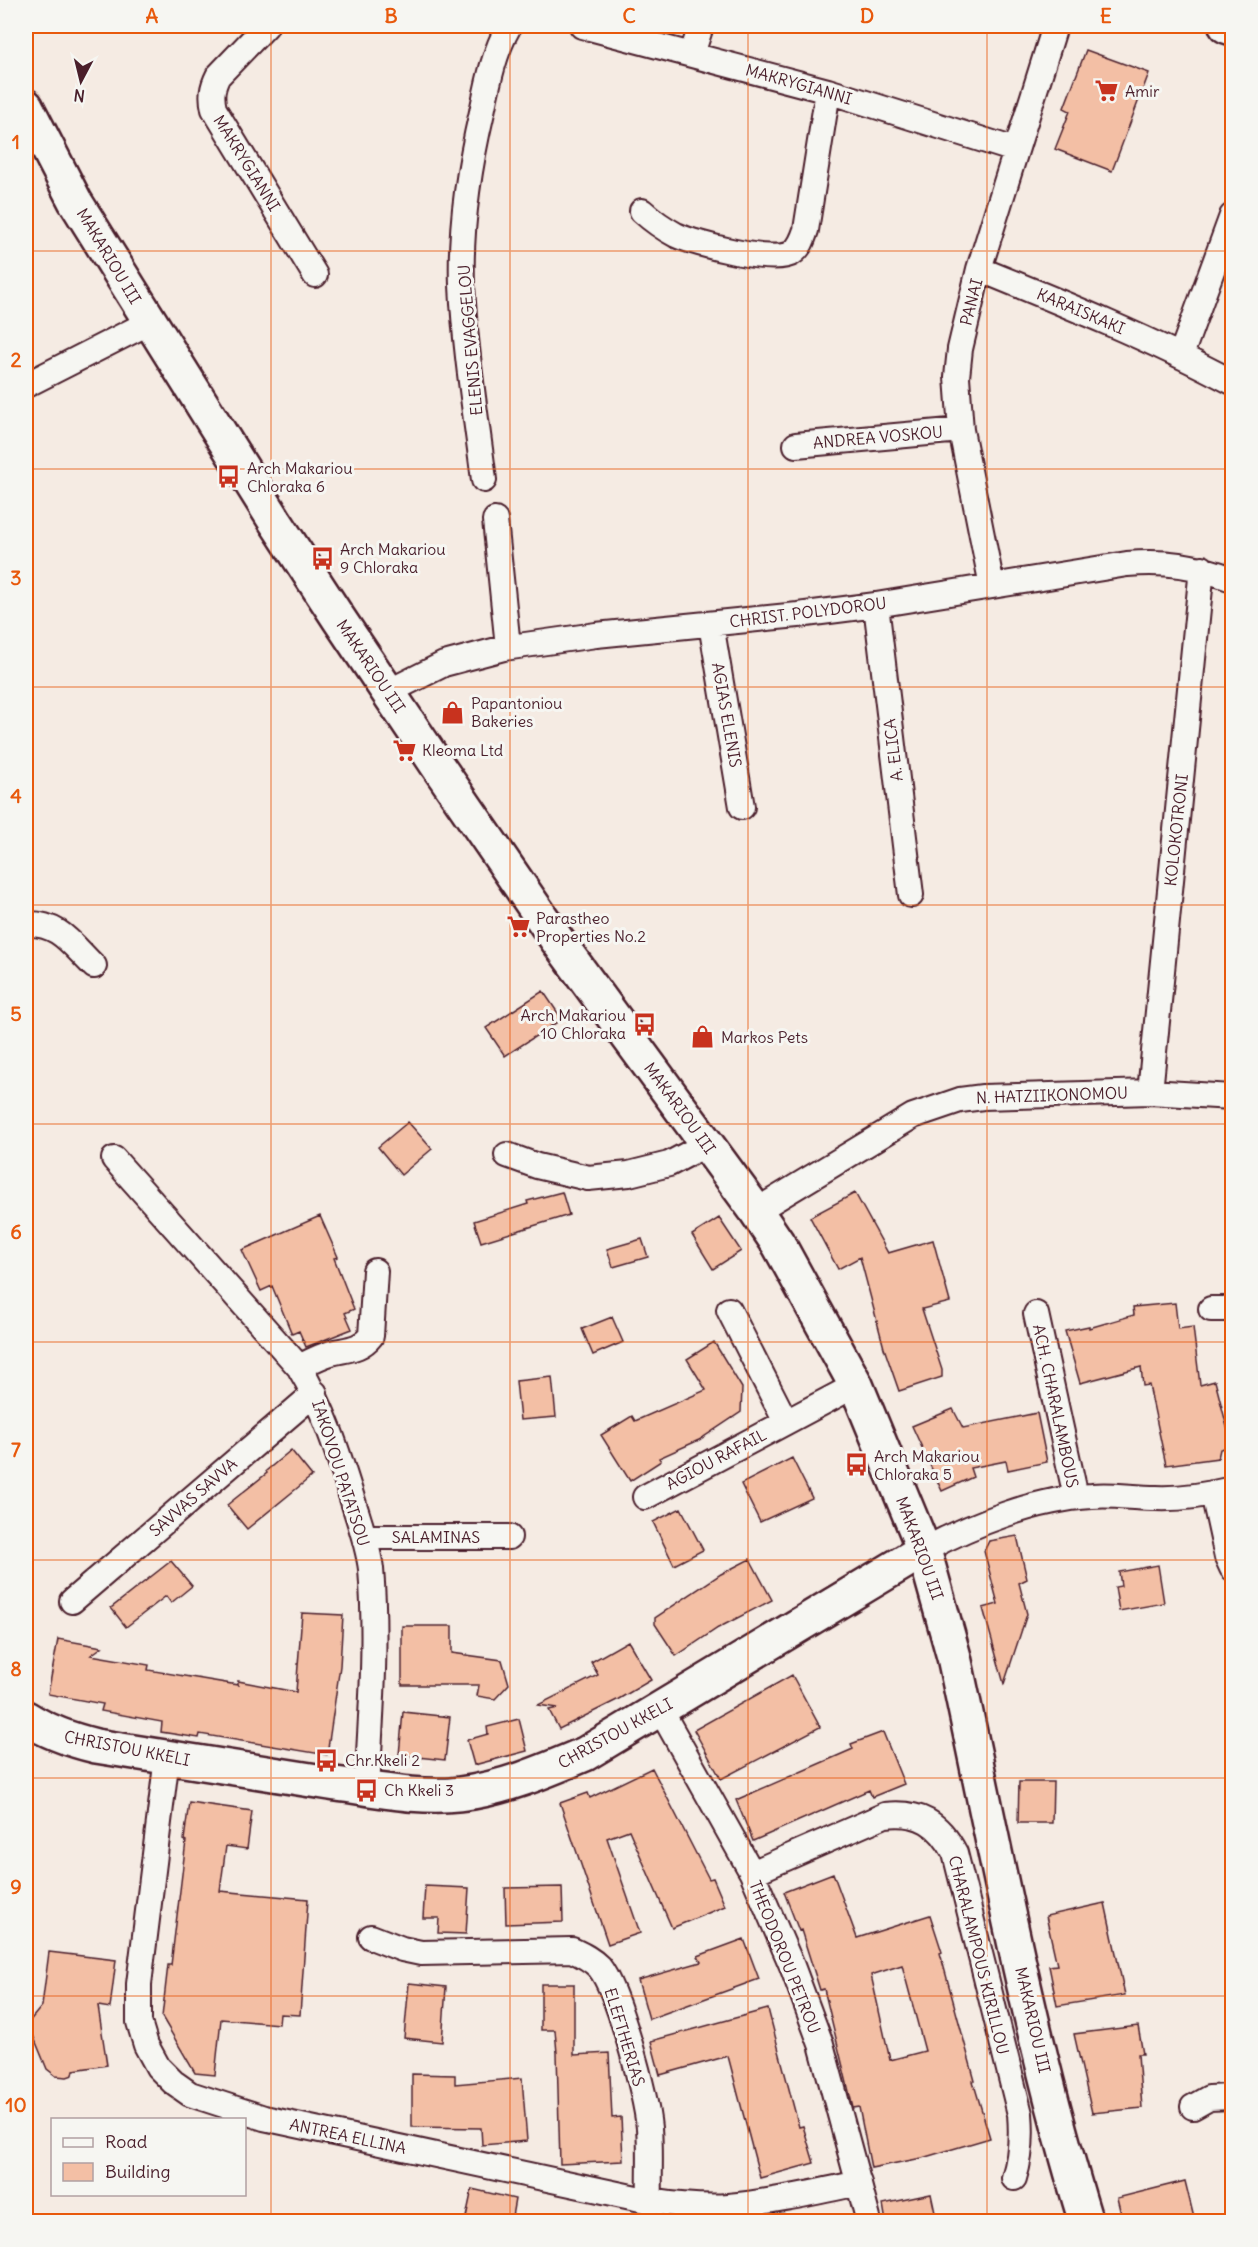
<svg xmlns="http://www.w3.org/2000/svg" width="1258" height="2247" font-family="Delius,sans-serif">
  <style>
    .building { fill: #f3bfa5; stroke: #4a1f2b; stroke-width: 1.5; fill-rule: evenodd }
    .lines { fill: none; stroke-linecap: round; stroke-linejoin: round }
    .street-casing { stroke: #4a1f2b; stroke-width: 28 }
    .secondary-casing { stroke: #4a1f2b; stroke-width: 38 }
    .street { stroke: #f6f6f2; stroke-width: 24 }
    .secondary { stroke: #f6f6f2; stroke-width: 33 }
    .grid { fill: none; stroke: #e8590c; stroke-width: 1.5; stroke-opacity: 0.55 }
    .labels { text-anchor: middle; stroke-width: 6; stroke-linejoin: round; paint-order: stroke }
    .street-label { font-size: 16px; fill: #4a1f2b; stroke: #f6f6f2 }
    .poi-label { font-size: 16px; fill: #4a1f2b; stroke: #f6f6f2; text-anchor: start }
    .neatline { fill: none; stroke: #e8590c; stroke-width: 2 }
    .grid-label { font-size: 20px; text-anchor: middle; font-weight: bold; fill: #e8590c }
  </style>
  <rect width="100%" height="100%" fill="#f5ebe3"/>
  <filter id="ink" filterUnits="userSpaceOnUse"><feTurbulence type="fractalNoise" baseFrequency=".0167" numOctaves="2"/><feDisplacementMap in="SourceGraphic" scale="12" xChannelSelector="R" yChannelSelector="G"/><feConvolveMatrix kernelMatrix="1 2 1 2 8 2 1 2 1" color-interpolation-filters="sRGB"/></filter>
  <g filter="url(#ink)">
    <path class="building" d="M1086,50l63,23 -37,98 -57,-22 15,-38 -6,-3z
      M543,991l19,28 -57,37 -19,-28z
      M408,1122l24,27 -31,26 -23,-28z
      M562,1192l7,23 -88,27 -7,-21 54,-17 -1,-3z
      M855,1193l33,60 45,-13 17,62 -28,7 20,61v7l-43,14 -15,-43 -24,-91 -22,12 -28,-52z
      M320,1216l18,41 -4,1 20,51 -9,4 7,16 -46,18 -7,-16 -7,3 -20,-48 -11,5 -19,-41z
      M719,1218l22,33 -28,18 -21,-34z
      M642,1239l6,18 -35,10 -6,-18z
      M1175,1303l3,26 15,-2 7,58 15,-4 17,65 -12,3 -2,9 -52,7 -17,-80 -6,1 -2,-19 -61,16 -15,-52 24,-5v2l45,-13 -1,-8z
      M612,1317l11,25 -30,13 -11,-26z
      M714,1342l28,46 -1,24 -42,28 -40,18 2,3 -31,20 -29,-46 31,-19 3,5 71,-31 -19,-31z
      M552,1377l4,40 -36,3 -4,-39z
      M953,1409l10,19 74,-15 10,49 -39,8 -2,-9 -36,7 3,9 -31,14 -30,-65z
      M291,1450l21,26 -65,53 -20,-24 40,-32 -1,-2z
      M792,1458l20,40 -52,24 -19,-38z
      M681,1508l22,42 -29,15 -21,-43z
      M1017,1536l10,43 -8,4 8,31 -23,70 -21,-76 15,-4 -14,-53 5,-10z
      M750,1559l22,41 -54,28 -42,28 -21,-32v-6l66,-44z
      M171,1561l21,25 -21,17 -5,-7 -40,31 -15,-19z
      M1158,1565l6,38 -45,8 -4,-24 6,-1 -2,-14z
      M302,1613l41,2 -3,51 -13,89 -127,-21 -1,4 -38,-6 1,-10 -61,-11 2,-7 -55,-10 10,-55 44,8 -11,8 58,10 -1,5 90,15v-4l58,11z
      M402,1626h50v27l50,7 7,24 -14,15 -18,-3 2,-11h-77z
      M628,1641l23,39 -34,20 -58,29 -10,-19 9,-2 -20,-3 60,-30 -7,-13z
      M792,1675l28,52 -99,52 -27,-49z
      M403,1712l47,5 -5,43 -46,-5z
      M519,1719l8,32 -53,14 -7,-25 21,-6 -1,-7z
      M883,1732l21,52 -32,13 -3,-7 -116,51 -17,-41 117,-51 -2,-5z
      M652,1768l57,111 4,-1 12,28 -53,22 -43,-98 -22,8 33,95 -32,11 -48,-141 28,-10 2,5z
      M1019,1782h34l-1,41h-34z
      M189,1802l63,9 -5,38 -21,-3 -6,45 88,8 -8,116 -20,-1 -1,10 -58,-5 -6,56 -20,-2 -33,-56 6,-52h3l15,-124 -2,-1z
      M833,1873l24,65 73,-23 12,37 -2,1 35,128h-2l17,57 -68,20 -51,10 -12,-61 -6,1 -29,-119 -4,1 -19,-60 -2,1 -15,-39zM902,1965l23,86 -35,9 -19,-85z
      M425,1886l44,2 -3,46 -28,-1 1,-15h-16z
      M562,1887l1,35 -57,2 -1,-36z
      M1105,1903l20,92 -68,11 -8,-40 8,-1 -11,-49z
      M744,1939l15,40 -110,40 -11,-39 63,-18 -3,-6z
      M49,1952l67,8 -6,48 -12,-2 9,59 -33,5 -1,5 -6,2 -11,-1 -9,-7 -19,-46 14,-17z
      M409,1983l37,4 -4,55 -38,-4z
      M541,1984h33v71l35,-2 3,65 9,-1 2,44 -63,3 -3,-111 -2,-23h-14z
      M768,2009l31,118 4,-1 11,37 -54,15 -32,-122 -68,19 -9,-34z
      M1138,2026l5,28h-5l4,54 -50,5 -18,-79z
      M412,2074l43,1v9l67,-6 5,63 -45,4 -1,-17 -69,-1z
      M1185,2181l10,41h-72l-6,-24z
      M472,2189l43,10 -4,23h-46z
      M931,2194l6,28h-51l-3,-18z"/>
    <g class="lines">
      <defs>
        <path id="street" d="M266,26l-48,50c-6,12 -7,20 -4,33l101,166
          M582,26l246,65 187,59
          M692,54l9,-28
          M642,211c11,10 21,17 34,24 19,9 99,30 116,18 8,-5 11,-14 14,-23l22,-139
          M979,269c86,35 172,70 253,113
          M1181,355l51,-139
          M26,385l124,-63
          M796,445l165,-15
          M484,480c-8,-64 -19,-130 -22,-195 -2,-56 7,-118 20,-173 6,-29 12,-60 27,-86
          M495,520l13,127
          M992,586l-31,-156 -4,-53 3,-28 19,-80 76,-243
          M876,605l35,290
          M711,624l31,183
          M388,692l56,-28 60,-16 92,-13 202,-20 78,-10 251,-41c40,-3 68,1 105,15
          M26,924c33,-2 46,21 68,42
          M1150,1092l52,-524
          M507,1155l30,11 51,12 41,-4 40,-10 38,-20
          M114,1159l185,208c25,41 39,86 53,131 7,23 16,47 19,71 6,73 0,146 -4,219
          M756,1211l157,-95 47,-16 23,-3 167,-5 82,5
          M1211,1309h21
          M729,1310l57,112
          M1036,1314l40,183
          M299,1367c10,-5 21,-11 32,-14 15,-4 29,-3 40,-17l4,-65
          M1213,1493l14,64 5,11
          M645,1497l211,-112
          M364,1537h145
          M924,1550c49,-26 112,-51 168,-54 21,-2 42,2 64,2 26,1 51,-3 76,-9
          M72,1601l243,-208
          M660,1709l92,164 40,93 29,78 48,178
          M167,1757l-28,227v38l7,23 12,22 15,15 17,12 74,24 386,83c26,4 52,7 78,5 44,-4 88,-14 131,-23
          M752,1873l133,-58c35,-4 54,8 70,38l65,261c2,23 1,42 -6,64
          M371,1937l31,12 19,4 151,-3c11,5 19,9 27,17 19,23 47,129 50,161 2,24 0,49 1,73
          M1193,2107l16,-9 23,-1"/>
        <path id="secondary" d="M1226,26l6,2
          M26,106l49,95 200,320 64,98 98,146 120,175 199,271 23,34 77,140 68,165 30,107c41,189 75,380 132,565
          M26,1718c22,14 45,22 70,28 80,13 160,26 240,38 40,5 83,15 123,10 44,-5 86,-23 126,-40l339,-204"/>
      </defs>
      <use href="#street" class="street-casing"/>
      <use href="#secondary" class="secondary-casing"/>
      <use href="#street" class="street"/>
      <use href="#secondary" class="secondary"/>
    </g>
  </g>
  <path class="grid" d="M271,26v2196M510,26v2196M748,26v2196M987,26v2196M26,251h1206M26,469h1206M26,687h1206M26,905h1206M26,1124h1206M26,1342h1206M26,1560h1206M26,1778h1206M26,1996h1206"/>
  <defs>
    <symbol id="supermarket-bare" viewBox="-9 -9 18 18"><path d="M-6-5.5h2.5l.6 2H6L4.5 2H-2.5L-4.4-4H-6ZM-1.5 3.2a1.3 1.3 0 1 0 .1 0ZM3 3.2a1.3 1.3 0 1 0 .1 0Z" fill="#c8321e" stroke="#f6f6f2" stroke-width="2.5" paint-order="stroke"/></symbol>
    <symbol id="bus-bare" viewBox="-9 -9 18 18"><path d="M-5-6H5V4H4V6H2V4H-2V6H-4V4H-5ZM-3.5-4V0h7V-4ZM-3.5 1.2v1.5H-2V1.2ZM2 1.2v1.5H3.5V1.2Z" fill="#c8321e" stroke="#f6f6f2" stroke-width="2.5" paint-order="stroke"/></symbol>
    <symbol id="shop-bare" viewBox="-9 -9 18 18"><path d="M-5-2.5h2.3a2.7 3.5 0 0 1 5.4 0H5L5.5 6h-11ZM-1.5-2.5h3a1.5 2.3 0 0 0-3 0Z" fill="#c8321e" stroke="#f6f6f2" stroke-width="2.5" paint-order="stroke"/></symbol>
  </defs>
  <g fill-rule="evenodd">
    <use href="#supermarket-bare" x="1090" y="74" width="33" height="33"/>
    <use href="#bus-bare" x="212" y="460" width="33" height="33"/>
    <use href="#bus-bare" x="306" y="542" width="33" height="33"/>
    <use href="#shop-bare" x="436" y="696" width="33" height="33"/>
    <use href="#supermarket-bare" x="388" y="734" width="33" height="33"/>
    <use href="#supermarket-bare" x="502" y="910" width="33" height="33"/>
    <use href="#bus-bare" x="628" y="1008" width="33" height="33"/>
    <use href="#shop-bare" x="686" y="1020" width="33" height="33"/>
    <use href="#bus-bare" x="840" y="1448" width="33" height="33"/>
    <use href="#bus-bare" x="310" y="1744" width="33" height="33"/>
    <use href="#bus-bare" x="350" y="1774" width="33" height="33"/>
  </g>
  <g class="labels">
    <g class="street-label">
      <text transform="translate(799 84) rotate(16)" y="6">MAKRYGIANNI</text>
      <text transform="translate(247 163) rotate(58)" y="6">MAKRYGIANNI</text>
      <text transform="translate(109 256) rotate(59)" y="6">MAKARIOU III</text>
      <text transform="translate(971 302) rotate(-76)" y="6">PANAI</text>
      <text transform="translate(1081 311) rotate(23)" y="6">KARAISKAKI</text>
      <text transform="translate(470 340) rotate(-95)" y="6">ELENIS EVAGGELOU</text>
      <text transform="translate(878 437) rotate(-5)" y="6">ANDREA VOSKOU</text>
      <text transform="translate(808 612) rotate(-7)" y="6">CHRIST. POLYDOROU</text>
      <text transform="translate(371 666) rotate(56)" y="6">MAKARIOU III</text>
      <text transform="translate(727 715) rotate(80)" y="6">AGIAS ELENIS</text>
      <text transform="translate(893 750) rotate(-97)" y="6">A. ELICA</text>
      <text transform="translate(1176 830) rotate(-84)" y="6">KOLOKOTRONI</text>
      <text transform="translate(1052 1095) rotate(-2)" y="6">N. HATZIIKONOMOU</text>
      <text transform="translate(680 1108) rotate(54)" y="6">MAKARIOU III</text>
      <text transform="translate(1056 1406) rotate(78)" y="6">ACH. CHARALAMBOUS</text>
      <text transform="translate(716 1459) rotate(-28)" y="6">AGIOU RAFAIL</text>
      <text transform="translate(341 1473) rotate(72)" y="6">IAKOVOU PATATSOU</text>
      <text transform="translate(193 1497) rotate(-41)" y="6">SAVVAS SAVVA</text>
      <text x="436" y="1543">SALAMINAS</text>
      <text transform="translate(920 1548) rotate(70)" y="6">MAKARIOU III</text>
      <text transform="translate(615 1733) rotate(-29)" y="6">CHRISTOU KKELI</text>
      <text transform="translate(127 1748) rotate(11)" y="6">CHRISTOU KKELI</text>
      <text transform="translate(979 1955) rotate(76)" y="6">CHARALAMPOUS KIRILLOU</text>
      <text transform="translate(785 1957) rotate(68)" y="6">THEODOROU PETROU</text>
      <text transform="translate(1033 2020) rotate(77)" y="6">MAKARIOU III</text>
      <text transform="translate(625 2037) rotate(73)" y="6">ELEFTHERIAS</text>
      <text transform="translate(348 2136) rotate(12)" y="6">ANTREA ELLINA</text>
    </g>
    <g class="poi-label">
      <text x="1125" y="97">Amir</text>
      <text x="247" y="474">Arch Makariou<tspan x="247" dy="18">Chloraka 6</tspan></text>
      <text x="340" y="555">Arch Makariou<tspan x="340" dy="18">9 Chloraka</tspan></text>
      <text x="471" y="709">Papantoniou<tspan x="471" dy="18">Bakeries</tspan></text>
      <text x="422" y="756">Kleoma Ltd</text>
      <text x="536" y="924">Parastheo<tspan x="536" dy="18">Properties No.2</tspan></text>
      <text x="626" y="1021" text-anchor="end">Arch Makariou<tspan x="626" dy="18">10 Chloraka</tspan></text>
      <text x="721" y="1043">Markos Pets</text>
      <text x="874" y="1462">Arch Makariou<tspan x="874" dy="18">Chloraka 5</tspan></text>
      <text x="345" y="1766">Chr.Kkeli 2</text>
      <text x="384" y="1796">Ch Kkeli 3</text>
    </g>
  </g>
  <rect width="1258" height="2247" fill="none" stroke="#f6f6f2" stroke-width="66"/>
  <rect x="51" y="2118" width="195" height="78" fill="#f6f6f2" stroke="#b1a0a2" stroke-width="1.5"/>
  <rect x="63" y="2138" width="30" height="9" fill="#f6f6f2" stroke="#b1a0a2" stroke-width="1.5"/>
  <text x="105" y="2148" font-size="18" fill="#4a1f2b">Road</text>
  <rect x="63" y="2163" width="30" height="18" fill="#f3bfa5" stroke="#b1a0a2" stroke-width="1.5"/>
  <text x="105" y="2178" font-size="18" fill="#4a1f2b">Building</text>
  <g transform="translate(81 81) rotate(187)" stroke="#f6f6f2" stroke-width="4.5" paint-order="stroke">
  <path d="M0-4.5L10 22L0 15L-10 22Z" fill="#4a1f2b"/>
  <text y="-9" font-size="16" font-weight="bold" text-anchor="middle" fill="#4a1f2b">N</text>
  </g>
  <rect x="33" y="33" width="1192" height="2181" class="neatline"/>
  <g class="grid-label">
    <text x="152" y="23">A</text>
    <text x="391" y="23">B</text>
    <text x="629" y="23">C</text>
    <text x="867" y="23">D</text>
    <text x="1106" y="23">E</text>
    <text x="16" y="149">1</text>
    <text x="16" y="367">2</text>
    <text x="16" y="585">3</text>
    <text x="16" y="803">4</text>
    <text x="16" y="1021">5</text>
    <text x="16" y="1239">6</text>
    <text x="16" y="1457">7</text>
    <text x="16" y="1676">8</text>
    <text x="16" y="1894">9</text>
    <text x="16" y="2112">10</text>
  </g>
</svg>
